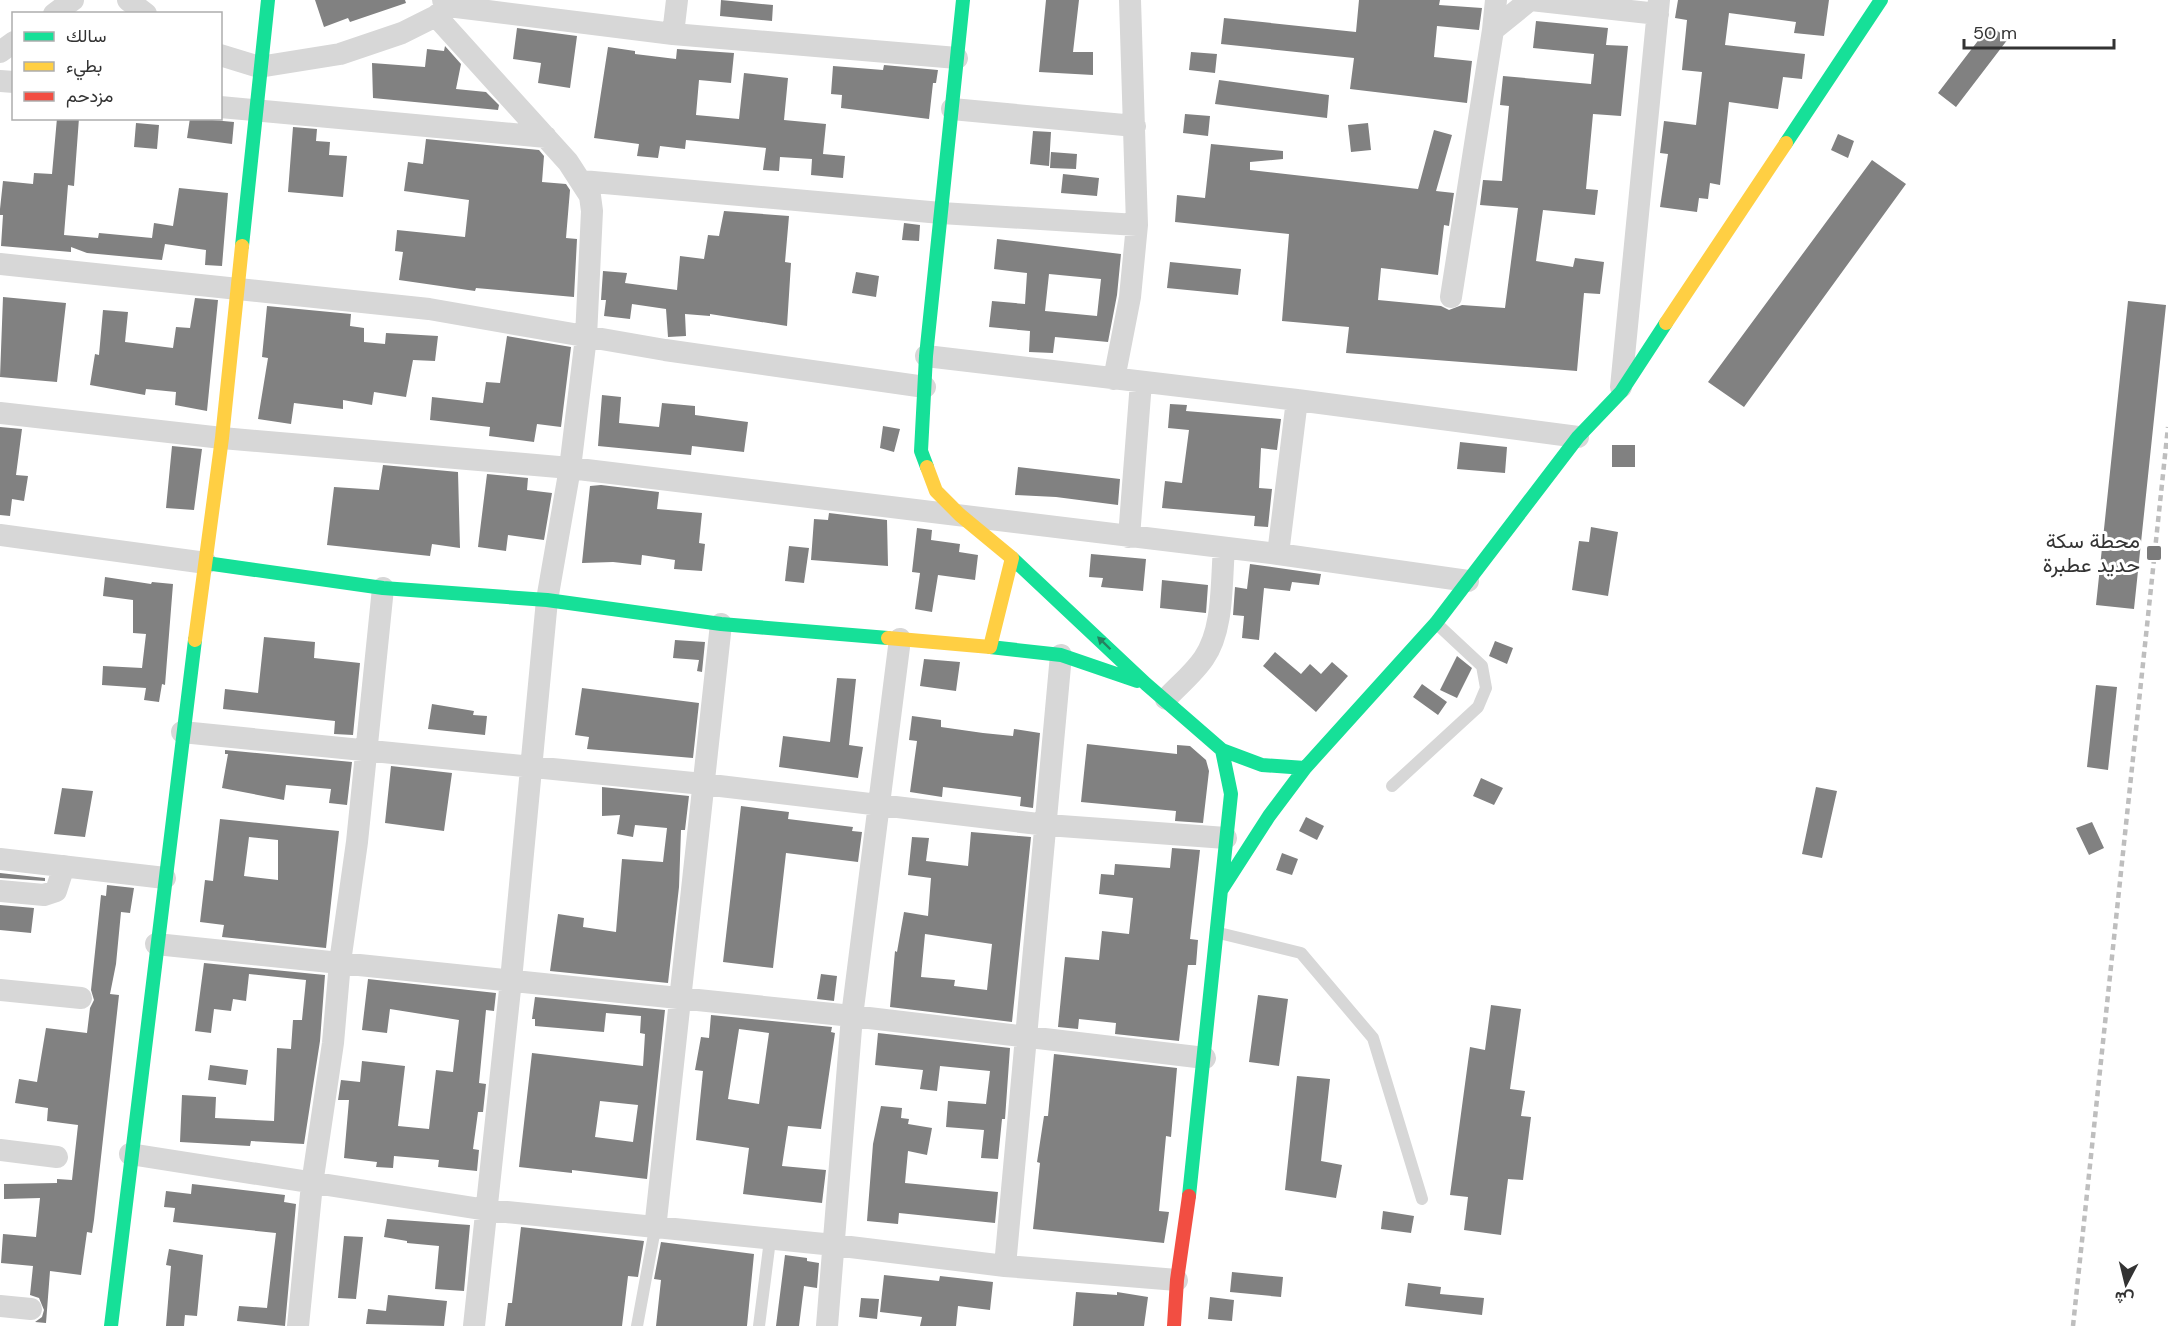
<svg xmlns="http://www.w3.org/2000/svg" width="2168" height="1326" font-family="'DM Sans',Vazirmatn,sans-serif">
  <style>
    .building { fill: #818181; fill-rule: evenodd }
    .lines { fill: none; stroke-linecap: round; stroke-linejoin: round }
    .lane { stroke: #d7d7d7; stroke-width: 12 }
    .street { stroke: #d7d7d7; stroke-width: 22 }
    .fast { stroke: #16e098; stroke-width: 14 }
    .slow { stroke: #ffcf43; stroke-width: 14 }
    .jam { stroke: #f24e42; stroke-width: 14 }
    .rail { stroke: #bebebe; stroke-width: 4.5; stroke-dasharray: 6 4.5; stroke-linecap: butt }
    .oneway { fill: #268160 }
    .poi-dot { fill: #7a7a7a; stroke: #fff; stroke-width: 2 }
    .labels { text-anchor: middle; stroke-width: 6; stroke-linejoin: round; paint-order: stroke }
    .poi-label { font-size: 21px; fill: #333; stroke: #fff; text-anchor: end }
  </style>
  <rect width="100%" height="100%" fill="#fff"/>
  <path class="building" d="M315,0h90l1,3 -56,19 -2,-4 -24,9z
    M721,0l52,5 -1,16 -52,-5z
    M1046,0h33l-6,52h20v23l-54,-3z
    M1359,0h81l-1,5 43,3 -3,22 -42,-4 -3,31 38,4 -5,42 -117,-14 4,-31 -133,-14 3,-26 132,14z
    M1678,0h151l-5,36 -30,-3 2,-11 -67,-9 -4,32 80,9 -3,25 -19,-2 -5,32 -49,-7 -9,83 -10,-2 -2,16 -9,-1 -2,14 -37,-5 8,-53 -8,-1 4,-32 32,4 6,-53 -20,-2 5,-50 -12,-2z
    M1536,21l72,7 -2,17 22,1 -7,70 -28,-2 -7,75 12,1 -3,25 -52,-5 -7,51 37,6 2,-9 29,4 -4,32 -16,-1 -7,78 -231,-18 3,-26 -67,-6 7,-87 -114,-12 2,-27 28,3 6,-54 72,7v8l-33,3v8l168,19 16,-59 18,5 -16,56 18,2 -5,33 -5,-1 -6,50 -57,-7 -3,32 63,6 8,4 13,-5 43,3 13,-100 -38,-3 3,-25 19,1 7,-75 -9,-1 3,-29 88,8 3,-30 -61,-6z
    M1990,25l18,14 -52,68 -18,-14z
    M517,28l60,8 -7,52 -32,-5 3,-20 -28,-4z
    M445,46l16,18 -5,25 30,3 13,13 -1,5 -125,-12 -1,-35 53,4 2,-18 17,2z
    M608,47l27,4v3l41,5 1,-10 57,4 -3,30 -32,-3 -3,35 43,4 5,-46 44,5 -4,42 42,4 -3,30 22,2 -2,22 -32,-3 1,-16 -32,-2 -1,14 -16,-1 3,-22 -80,-8 -1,9 -25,-3 -2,12 -21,-2 2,-12 -45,-6z
    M1191,52l26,2 -2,19 -26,-3z
    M884,65l54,5 -2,13h-3l-4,36 -88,-11 1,-13 -11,-1 2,-28 50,4z
    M1219,80l110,15 -2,23 -112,-14z
    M1185,114l25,2 -2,20 -25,-3z
    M57,118h22l-5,68 -6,-1 -4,50 34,3 1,-5 53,5 2,-15 19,3 6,-38 49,5 -6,73 -17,-1 1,-15 -41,-6 -3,16 -75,-7 -16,-6v5l-70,-6 2,-31h-3v-6l3,-28 30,3 1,-11 18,1z
    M190,118l44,4 -2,22 -45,-6z
    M136,123l23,2 -2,24 -23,-2z
    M1368,123l3,27 -20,2 -3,-27z
    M293,127l24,2 -1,12 14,1 -1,13 18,1 -4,41 -55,-5z
    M1033,131l18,1 -2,34 -19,-2z
    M1838,134l16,7 -6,17 -17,-8z
    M426,139l113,11 5,6 -2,26 24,2 4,6 -4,48 11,1 -3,58 -98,-9 -1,3 -76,-11 4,-28 -8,-1 2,-21 68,7 4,-37 -65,-9 4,-29 15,2z
    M1051,152l26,2 -1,15 -26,-1z
    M1872,160l34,24 -162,223 -36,-25z
    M1063,174l36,4 -2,18 -36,-3z
    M724,211l65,5 -4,46 6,1 -4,63 -77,-12v2l-25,-2 1,22 -18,1 -2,-28 -34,-5 -2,15 -26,-3 2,-16h-5l2,-29 24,2 -2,10 52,7 3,-34 24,3 4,-24 11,1z
    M904,223l16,2 -1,16 -17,-1z
    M997,239l124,15 -4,41 -9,47 -53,-5 -2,16 -24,-1 1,-21 -41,-4 3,-26 33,3 2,-31 -33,-4zM1049,274l52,5 -4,37 -52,-5z
    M1170,262l71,7 -3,26 -71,-7z
    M856,272l23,4 -3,21 -24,-4z
    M3,297l63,6 -9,79 -57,-5z
    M195,298l23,2 -11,111 -32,-6 1,-13 -30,-3 -1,6 -55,-10 5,-31 4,1 4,-45 25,2 -3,30 48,6 3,-21 14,1z
    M2128,301l38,4 -32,304 -38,-4z
    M267,306l84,8 -1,12 14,2v14l21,2 1,-11 52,3 -3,25 -22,-1 -7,37 -32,-5 -2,13 -29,-5v9l-49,-6 -3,21 -33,-5 10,-61 -6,-1z
    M507,336l64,11 -10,80 -24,-3 -3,18 -45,-6 1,-9 -60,-7 2,-23 51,6 3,-21 14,1z
    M602,395l19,2 -2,26 40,4 3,-24 33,3v9l53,7 -4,30 -52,-6 -1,9 -93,-9z
    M1170,404l17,1 -1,6 95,8 -4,31 -16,-2 -2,40 13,1 -4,38 -14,-1 1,-10 -93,-8 3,-27 17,2 7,-53 -21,-2z
    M883,426l17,3 -6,23 -14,-4z
    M0,427l22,2 -6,46 12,1 -4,25 -12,-2 -2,17 -10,-1z
    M1460,442l47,5 -2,26 -48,-4z
    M1612,445h23v22h-23z
    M172,446l30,3 -8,61 -28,-2z
    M383,465l75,7 2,76 -28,-4 -2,12 -103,-11 7,-58 45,3z
    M1018,467l102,12 -2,26 -62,-8 -41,-2z
    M487,474l41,4 -1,12 25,3 -8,47 -36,-5 -2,16 -28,-4z
    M601,485l58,7 -2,17 45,4 -3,30 6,1 -3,27 -28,-2 1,-9 -33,-5 -1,10 -28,-3 -31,1 8,-77z
    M829,513l58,7 1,46 -77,-6 3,-41 14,1z
    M1591,527l27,5 -10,64 -36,-6 7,-49 10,1z
    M917,528l15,2 -1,10 29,4 -1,8 19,3 -3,25 -37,-5 -6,37 -17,-3 5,-36 -8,-1z
    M789,546l20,2 -5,35 -19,-2z
    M1091,554l55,5 -3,32 -42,-4 2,-9 -14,-1z
    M1250,564l71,10 -2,11 -27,-3 -2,9 -26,-3 -5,52 -17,-2 2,-22 -11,-1 2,-28 12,2z
    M105,577l46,7 1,-2 21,2 -8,101 -3,-1 -3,18 -15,-2 2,-12 -44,-3 1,-19 39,2 4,-34 -13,-1v-33l-30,-4z
    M1162,580l46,5 -2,28 -46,-5z
    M264,637l51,5 -1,16 46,5 -7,72 -19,-1 1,-13 -112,-12 2,-20 33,4z
    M675,640l30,2 -3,30 -5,-1 2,-11 -26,-2z
    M1495,641l18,7 -6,16 -18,-8z
    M1275,652l26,22 9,-10 11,10 11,-12 16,14 -32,36 -53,-46z
    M1457,656l15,12 -15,30 -17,-8z
    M924,659l36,3 -4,29 -36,-5z
    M837,678l19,1 -7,66 14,2 -5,31 -79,-11 4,-31 47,6z
    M1422,684l25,18 -9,13 -25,-18z
    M2096,685l21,2 -9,83 -21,-3z
    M582,688l117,15 -6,55 -106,-9 2,-12 -14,-2z
    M432,704l42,7 -1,4 14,1 -2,19 -57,-6z
    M912,716l29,4v7l42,6 30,3 1,-7 26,4 -7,75 -13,-2 1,-9 -78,-10 -1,10 -32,-5 7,-51 -8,-1z
    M1087,744l90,10v-9l13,1 16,14 3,11 -6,52 -28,-2 1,-10 -95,-9z
    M225,750l127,12 -5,43 -18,-2 2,-14 -45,-4 -2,15 -62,-12 6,-34h-3z
    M391,766l61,7 -8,58 -59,-8z
    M1481,778l22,10 -9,17 -21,-9z
    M602,787l87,9 -4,34h-4l-2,57 -11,96 -118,-12 8,-57 26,4 -1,9 33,5 6,-73 41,3 4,-34 -32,-3 -2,12 -16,-3 3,-19 -18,1z
    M1816,787l21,4 -15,67 -20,-4z
    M62,788l31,3 -8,46 -31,-3z
    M741,806l48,6 -1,7 65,8 -1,4 10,1 -4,30 -72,-9 -13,115 -50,-6z
    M1306,817l18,9 -7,14 -18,-9z
    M220,819l119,12 -13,117 -104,-11 2,-12 -24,-3 5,-42 8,1zM249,837l29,3v40l-34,-4z
    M2092,822l12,26 -15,7 -13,-27z
    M971,832l60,5 -19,185 -122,-15 5,-56 2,1 7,-40 24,4 3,-38 -23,-3 4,-38 17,1 -3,23 42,5zM925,934l67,10 -5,46 -33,-4 1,-6 -34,-3z
    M1172,848l28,2 -10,89 8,1 -2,25h-8l-9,76 -64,-7 1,-11 -37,-4 -1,10 -20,-2 7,-70 34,3 3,-29 27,3 4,-36 -34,-4 2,-20 13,1 1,-11 55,4z
    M1282,853l16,6 -6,16 -16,-5z
    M0,873l45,5v3l-45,-3z
    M107,885l27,3 -4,25 -9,-1 -5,52 -6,30 9,1 -25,225 -2,13 -5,-1 -6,43 -31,-4 -4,52 -11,-1 7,-5 2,-7 -5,-12 -9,-3 3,-29 -32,-3 2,-29 33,3 4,-39 -36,1v-15l53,-1v-4l15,1 6,-55 -31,-4 1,-13 -33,-5 4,-24 18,3 9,-54 41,5 3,-25 4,-8 -3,-10 10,-95 5,1z
    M0,905l34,3 -3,25 -31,-3z
    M204,963l121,12 -5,66 -16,103 -53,-3 -1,5 -70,-4 2,-47 34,2 -1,21 59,3 3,-73 14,1 2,-29h9l4,-40 -57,-6 -3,27 -13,-2 -2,12 -17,-2 -3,24 -16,-2z
    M821,974l16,2 -3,25 -17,-2z
    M368,979l128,14 -2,18 -8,-1 -7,73 7,1 -3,28h-5l-5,37 6,1 -2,21 -39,-4 1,-7 -45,-4 -1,12 -17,-1 1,-5 -33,-4 5,-58h-11l3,-20 19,2 2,-21 43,5 -7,60 31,3 7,-59 17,2 6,-52 -69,-11 -3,24 -25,-3z
    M1258,995l30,4 -9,67 -30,-4z
    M535,997l130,13 -18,169 -75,-9v3l-53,-6 13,-114 111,13 2,-32 -5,-1 1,-17 -35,-3 -2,19 -69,-6v-7h-3zM600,1101l38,4 -5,37 -38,-5z
    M1491,1005l30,4 -11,80 15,2 -4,25 10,1 -8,63 -15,-1 -7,56 -37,-5 4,-33 -18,-2 20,-148 15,3z
    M711,1015l121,12 -1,5 4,1 -14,96 -33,-3 -6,40 44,4 -4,33 -79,-9 6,-46 -53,-8 7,-69 -8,-1 6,-33 8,1zM739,1029l30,4 -10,71 -31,-5z
    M878,1033l132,15 -5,71h-3l-4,40 -17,-1 3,-28 -38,-3 2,-26 38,3 4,-33 -50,-5 -3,25 -17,-2 3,-19 -48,-5z
    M1054,1054l123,14 -6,69 -5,-1 -7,75 10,1 -5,31 -131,-14 7,-66 -3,-1 7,-46h4z
    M210,1065l38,5 -2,15 -38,-5z
    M1297,1076l33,3 -9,82 21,4 -6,33 -51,-8z
    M881,1106l21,2 -1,10 8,1 -1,5 24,4 -5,27 -19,-4 -3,32 93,9 -3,31 -96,-10 -1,11 -31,-3 6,-77z
    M192,1184l93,11 -1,7 12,2 -11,122 -48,-5 2,-15 28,2 9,-75 -103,-11 2,-14 -11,-1 2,-16 25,3z
    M1383,1211l31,5 -3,17 -30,-4z
    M387,1219l83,6 -6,66 -29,-2 4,-43 -32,-3v-2l-23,-4z
    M521,1227l123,14 -6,36 -10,-1 -6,50h-117l3,-23h4z
    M344,1236l19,1 -7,62 -18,-1z
    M661,1242l93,12 -7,72h-91l5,-46 -7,-1z
    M169,1249l34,6 -6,61 -12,-1 -1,11h-18l5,-60 -5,-1z
    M785,1255l22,3v3l12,2 -2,25 -13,-2 -5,40h-23z
    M1232,1272l51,5 -2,20 -51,-5z
    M884,1275l55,6 1,-5 53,6 -3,28 -32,-4 -2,20h-36l2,-9 -42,-5z
    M1408,1283l33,4 -1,7 44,4 -2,17 -77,-9z
    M1076,1292l41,3v-3l31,5 -4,29h-71z
    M388,1295l59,6 -3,25 -78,-2 2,-15 18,2z
    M1210,1297l24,3 -2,21 -24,-2z
    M861,1298l18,1 -2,20 -18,-2z"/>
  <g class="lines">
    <path class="lane" d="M1392,786l86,-79 8,-19 -4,-22 -45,-42
      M1219,933l82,20 72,85 49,161
      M637,1326l18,-97
      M759,1326l11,-86"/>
    <path class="street" d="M128,0l18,14
      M443,0l5,6 225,28 284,24
      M1531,0l127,14
      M54,14l19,-14
      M436,16l132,146 22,34 2,15 -6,126 -16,131 -23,132 -36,380 -37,346
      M1493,30l3,-30
      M673,34l4,-34
      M0,52l14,-10
      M220,55l39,12 81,-13 62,-21 34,-17 12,-10
      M0,81l14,1
      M220,107l326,30
      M952,109l183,17
      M582,181l359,32 196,12
      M0,264l429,45 236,41 260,37
      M1451,297l42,-267 37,-30
      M926,356l371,44 281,37
      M1114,379l16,-82 7,-72 -7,-225
      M1621,387l38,-387
      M0,413l222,25 348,30 708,86 190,27
      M0,535l206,28
      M1129,537l12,-155
      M1278,554l19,-154
      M1166,699c12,-13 28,-26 38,-41 20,-29 17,-76 20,-109
      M182,732l521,52 344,41 179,13
      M0,859l165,19
      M0,891l44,4 12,-4 8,-25
      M156,944l696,72 353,42
      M0,990l81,8
      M0,1150l57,7
      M130,1154l357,56 347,35 171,21 172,14
      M655,1229l66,-605
      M1005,1266l56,-611
      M0,1306l31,3
      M298,1326l14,-142 21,-141 7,-81 17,-120 26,-254
      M827,1326l25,-310 48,-377"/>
    <path class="fast" d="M1786,143l95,-143
      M242,246l26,-246
      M927,467l-6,-16 5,-95 37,-356
      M1012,558l134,126 76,66 9,44 -42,402
      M206,563l177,25 164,12 174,24 167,14
      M990,647l71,8 76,26
      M1222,750l40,15 43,3
      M1222,889l47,-73 36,-48 131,-145 142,-186 43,-45 45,-69
      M111,1326l84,-686"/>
    <path class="slow" d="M1666,323l120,-180
      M888,638l102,9 22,-89 -52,-43 -24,-24 -9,-24
      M195,640l27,-202 20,-192"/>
    <path class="jam" d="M1174,1326l3,-46 12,-84"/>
    <path class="rail" d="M2073,1326l95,-899"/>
  </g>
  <defs><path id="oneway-solid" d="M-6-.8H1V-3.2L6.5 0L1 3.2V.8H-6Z" transform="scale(1.5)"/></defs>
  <use class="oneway" href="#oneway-solid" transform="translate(1104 643) rotate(-136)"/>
  <rect class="poi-dot" x="2146" y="545" width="16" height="16" rx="3"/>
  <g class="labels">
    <g class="poi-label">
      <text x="2140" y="548">محطة سكة<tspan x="2140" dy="24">حديد عطبرة</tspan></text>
    </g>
  </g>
  <rect x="12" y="12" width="210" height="108" fill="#ffffff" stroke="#adadad" stroke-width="1.5"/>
  <rect x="24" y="32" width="30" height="9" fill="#16e098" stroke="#adadad" stroke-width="1.5"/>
  <text x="66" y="42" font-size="18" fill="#333333">سالك</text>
  <rect x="24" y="62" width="30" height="9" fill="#ffcf43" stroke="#adadad" stroke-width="1.5"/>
  <text x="66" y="72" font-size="18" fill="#333333">بطيء</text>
  <rect x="24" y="92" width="30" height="9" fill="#f24e42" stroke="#adadad" stroke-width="1.5"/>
  <text x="66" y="102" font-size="18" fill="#333333">مزدحم</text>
  <g transform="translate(2126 1284) rotate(187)" stroke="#ffffff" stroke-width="4.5" paint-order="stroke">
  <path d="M0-4.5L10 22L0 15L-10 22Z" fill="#333333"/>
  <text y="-9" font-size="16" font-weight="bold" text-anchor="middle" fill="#333333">ش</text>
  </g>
  <path d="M1964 39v9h150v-9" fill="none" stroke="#333333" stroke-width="3"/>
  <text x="1973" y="39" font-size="18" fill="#333333" stroke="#ffffff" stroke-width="4.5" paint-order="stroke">50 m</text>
</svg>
